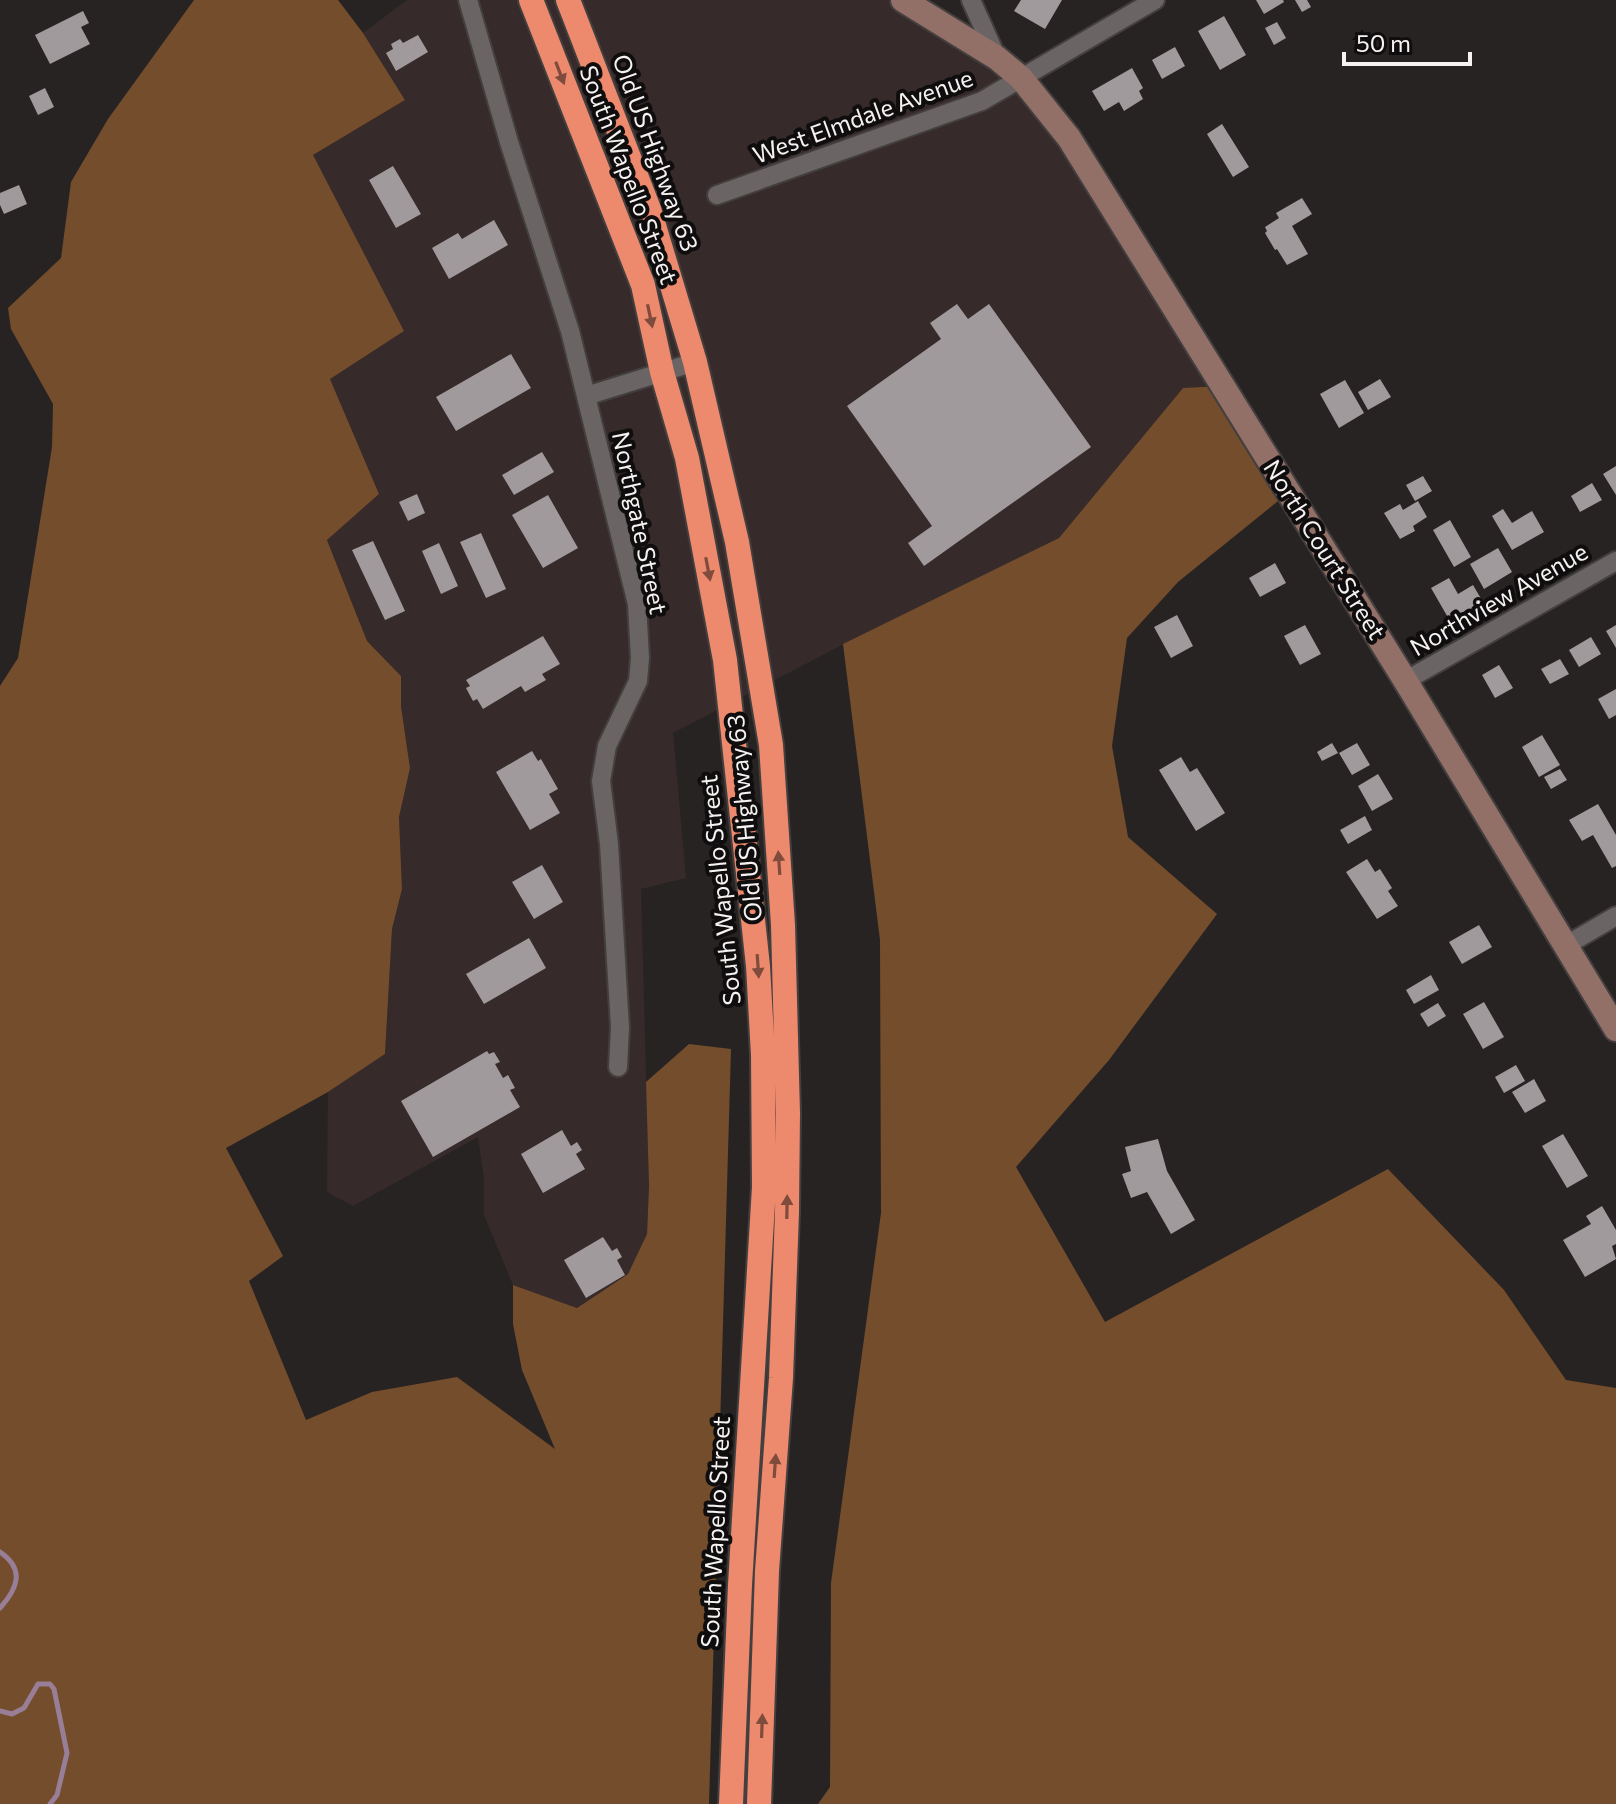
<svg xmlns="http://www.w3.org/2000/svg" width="1616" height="1804" font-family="Commissioner,sans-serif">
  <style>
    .built { fill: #362a2b }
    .forest { fill: #744d2c }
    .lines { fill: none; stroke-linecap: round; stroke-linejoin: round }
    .stream { stroke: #987e96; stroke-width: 5 }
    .building { fill: #a09a9c }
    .street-casing { stroke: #433f3f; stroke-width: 22 }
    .secondary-casing { stroke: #433f3f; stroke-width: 28 }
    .highway-casing { stroke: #433f3f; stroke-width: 28 }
    .street { stroke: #6b6465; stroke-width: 18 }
    .secondary { stroke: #926f67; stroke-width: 24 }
    .highway { stroke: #ed896c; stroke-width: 24 }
    .oneway { fill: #7e4b3c }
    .labels { text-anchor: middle; stroke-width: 8; stroke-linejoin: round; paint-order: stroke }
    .street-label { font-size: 24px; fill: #f6f2f2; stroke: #0f0d0d }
  </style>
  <rect width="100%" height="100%" fill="#282323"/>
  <path class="built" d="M407,0h496l118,78 200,308 -38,2 -124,150 -215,106 -171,89 13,145 -45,11 8,297 -2,48 -19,40 -51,34 -64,-23 -29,-70v-36l-6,-42 -125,69 -26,-14 1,-100 57,-38 7,-125 10,-40 -3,-72 11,-49 -9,-62v-30l-34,-35 -40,-102 52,-45 -49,-115 -17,-224 92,-55 -42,-67z"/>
  <path class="forest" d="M194,0h144l25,33 42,67 -92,55 91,176 -74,48 49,115 -52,46 40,101 34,35v30l9,62 -11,49 3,72 -10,40 -7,125 -57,38 -102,56 57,108 -34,25 57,139 66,-28 85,-15 98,72 -33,-79 -9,-46v-39l64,23 51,-34 19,-40 2,-48 -3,-104 43,-38 42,5 -22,755h-709v-1118l18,-28 34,-211 1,-43 -42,-75 -3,-21 53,-50 10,-76 37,-63z
    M1221,386l67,107 -110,89 -51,56 -15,108 16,91 89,77 -108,146 -93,107 89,155 283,-153 116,121 62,90 50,8v416h-798l12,-17 1,-204 50,-370 -1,-273 -37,-296 216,-106 124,-150z"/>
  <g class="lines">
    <path class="stream" d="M0,1552c25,17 18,36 0,56
      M0,1711l12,3 12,-6 14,-24h12l4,5 13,64 -10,42 -7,9"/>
  </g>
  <path class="building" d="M1021,0h41l-17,29 -31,-18z
    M1256,0h27l1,2 -20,12z
    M1295,0h12l4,7 -9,5z
    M83,11l6,12 -8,4 9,17 -40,20 -15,-29z
    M1224,16l22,39 -26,15 -22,-39z
    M1277,22l9,16 -12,7 -9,-17z
    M418,35l10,17 -32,19 -10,-18 7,-4 -2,-5 9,-5 3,4z
    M1175,47l10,19 -23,13 -10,-19z
    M1132,68l11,20 -4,3 4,8 -19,12 -5,-9 -15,9 -12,-20z
    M45,88l9,19 -16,8 -9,-19z
    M1222,124l27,43 -16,10 -26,-43z
    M393,166l28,48 -25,14 -27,-48z
    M19,185l8,19 -23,10 -4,-9v-12z
    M1302,198l10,16 -20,12 16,28 -21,11 -10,-16 -2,1 -10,-17 2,-2 -2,-4 14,-9 -3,-5z
    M494,220l14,25 -59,34 -17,-31 26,-15 4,6z
    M957,304l11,15 21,-15 102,143 -167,119 -16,-23 24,-17 -85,-120 94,-67 -11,-16z
    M511,354l20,34 -75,43 -20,-34z
    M1380,379l11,18 -23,13 -10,-18z
    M1345,380l19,33 -25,15 -19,-34z
    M542,452l12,20 -40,23 -12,-20z
    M1616,466v29l-13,-21z
    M1423,476l9,15 -17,10 -9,-16z
    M1592,483l10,17 -22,12 -9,-16z
    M417,494l8,19 -17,8 -9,-19z
    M548,495l30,53 -35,20 -31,-53z
    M1418,501l9,16 -14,9 2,5 -15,8 -16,-26 16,-9 3,6z
    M1503,509l9,14 20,-12 12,21 -32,18 -20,-34z
    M1450,520l21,37 -17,10 -21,-37z
    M481,533l25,56 -20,9 -26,-56z
    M373,541l32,70 -20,9 -33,-70z
    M439,543l19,43 -17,8 -19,-43z
    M1498,548l14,24 -28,17 -14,-25z
    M1275,563l11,20 -26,14 -11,-19z
    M1449,578l9,16 15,-9 10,17 -33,19 -19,-33z
    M1177,615l16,31 -22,12 -17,-31z
    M1305,625l16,29 -21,11 -16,-29z
    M1616,625v23l-10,-17z
    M543,636l17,28 -18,10 4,6 -21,12 -4,-6 -38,23 -6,-10 -4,2 -7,-13 4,-2 -4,-6z
    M1591,637l10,17 -22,13 -10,-17z
    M1560,659l9,15 -19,10 -9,-15z
    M1499,665l14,23 -18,10 -13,-23z
    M1616,689v26l-7,4 -11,-20z
    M1542,735l18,30 -21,12 -17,-30z
    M1332,743l6,10 -16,8 -5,-9z
    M1357,743l13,22 -18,10 -13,-22z
    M532,751l6,10 3,-2 17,30 -9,5 11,19 -30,17 -34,-58z
    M1181,757l9,15 7,-4 28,45 -29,18 -37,-61z
    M1560,769l7,11 -16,9 -7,-12z
    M1378,774l15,25 -21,12 -14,-25z
    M1598,804l18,31v31l-4,2 -19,-33 -11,6 -13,-21z
    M1365,816l7,14 -24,14 -8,-14z
    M1367,859l8,13 5,-3 12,19 -4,3 10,15 -21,13 -31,-47z
    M542,865l21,37 -29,17 -22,-37z
    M1479,925l13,22 -30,17 -13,-22z
    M529,938l17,30 -62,36 -18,-30z
    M1431,975l8,15 -25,14 -8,-14z
    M1484,1002l20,35 -21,12 -20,-35z
    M1438,1003l8,13 -18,11 -8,-13z
    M487,1051l2,3 5,-2 6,10 -5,2 8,14 5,-3 7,13 -5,2 10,17 -87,50 -32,-56z
    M1516,1065l9,16 -21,12 -9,-16z
    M1534,1079l12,22 -21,12 -13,-21z
    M562,1130l9,16 6,-4 5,8 -6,4 9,15 -42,24 -22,-39z
    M1563,1134l25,42 -21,12 -25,-42z
    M1158,1139l9,32 28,49 -24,14 -24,-42 -16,6 -9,-24 9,-3 -6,-24z
    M1602,1206l14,24v14l-4,2 4,13 -31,18 -22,-37 28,-16 -5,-8z
    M603,1237l9,14 5,-3 5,9 -5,3 8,15 -39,23 -22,-38z"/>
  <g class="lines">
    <defs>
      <path id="street" d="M468,0l41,142 61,189 67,273 3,54 -2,23 -31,65 -6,35 8,63 11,183 -2,40
        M971,0l26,58
        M717,195l265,-94 173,-101
        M586,396l109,-34
        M1405,681l211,-120
        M1565,946l51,-30"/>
      <path id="secondary" d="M903,0l94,58 24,20 48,60 339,547 208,344"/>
      <path id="highway" d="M531,0l112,285 19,87 25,86 38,202 33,306 5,89 1,132 -24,398 -9,219
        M568,0l81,209 46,153 42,180 34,203 12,180 5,188 -1,99 -6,166 -14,193 -8,233"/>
    </defs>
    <use href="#street" class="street-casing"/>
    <use href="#secondary" class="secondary-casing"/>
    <use href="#highway" class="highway-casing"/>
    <use href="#street" class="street"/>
    <use href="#secondary" class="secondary"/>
    <use href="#highway" class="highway"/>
  </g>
  <defs><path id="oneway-solid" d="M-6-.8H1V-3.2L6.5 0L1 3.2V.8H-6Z" transform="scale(2)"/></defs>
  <g class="oneway">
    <use href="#oneway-solid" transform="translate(560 73) rotate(69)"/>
    <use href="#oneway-solid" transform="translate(650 316) rotate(78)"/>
    <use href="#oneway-solid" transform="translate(708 569) rotate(79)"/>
    <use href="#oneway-solid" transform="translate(779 863) rotate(-94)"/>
    <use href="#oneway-solid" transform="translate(758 966) rotate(86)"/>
    <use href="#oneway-solid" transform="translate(787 1207) rotate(-89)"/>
    <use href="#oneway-solid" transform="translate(775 1466) rotate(-86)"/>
    <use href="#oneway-solid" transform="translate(762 1726) rotate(-88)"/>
  </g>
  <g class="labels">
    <g class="street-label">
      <text transform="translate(863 117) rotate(-20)" y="8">West Elmdale Avenue</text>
      <text transform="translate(655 153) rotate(70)" y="8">Old US Highway 63</text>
      <text transform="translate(628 175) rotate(69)" y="8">South Wapello Street</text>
      <text transform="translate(639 523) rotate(78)" y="8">Northgate Street</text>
      <text transform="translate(1324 550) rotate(58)" y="8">North Court Street</text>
      <text transform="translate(1499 600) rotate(-30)" y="8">Northview Avenue</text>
      <text transform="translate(745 818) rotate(-95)" y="8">Old US Highway 63</text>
      <text transform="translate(721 890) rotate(-96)" y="8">South Wapello Street</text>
      <text transform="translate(716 1532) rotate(-87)" y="8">South Wapello Street</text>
    </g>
  </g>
  <path d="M1344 52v12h126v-12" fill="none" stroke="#f6f2f2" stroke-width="4"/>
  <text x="1356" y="52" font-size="24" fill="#f6f2f2" stroke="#0f0d0d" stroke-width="6" paint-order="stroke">50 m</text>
</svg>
